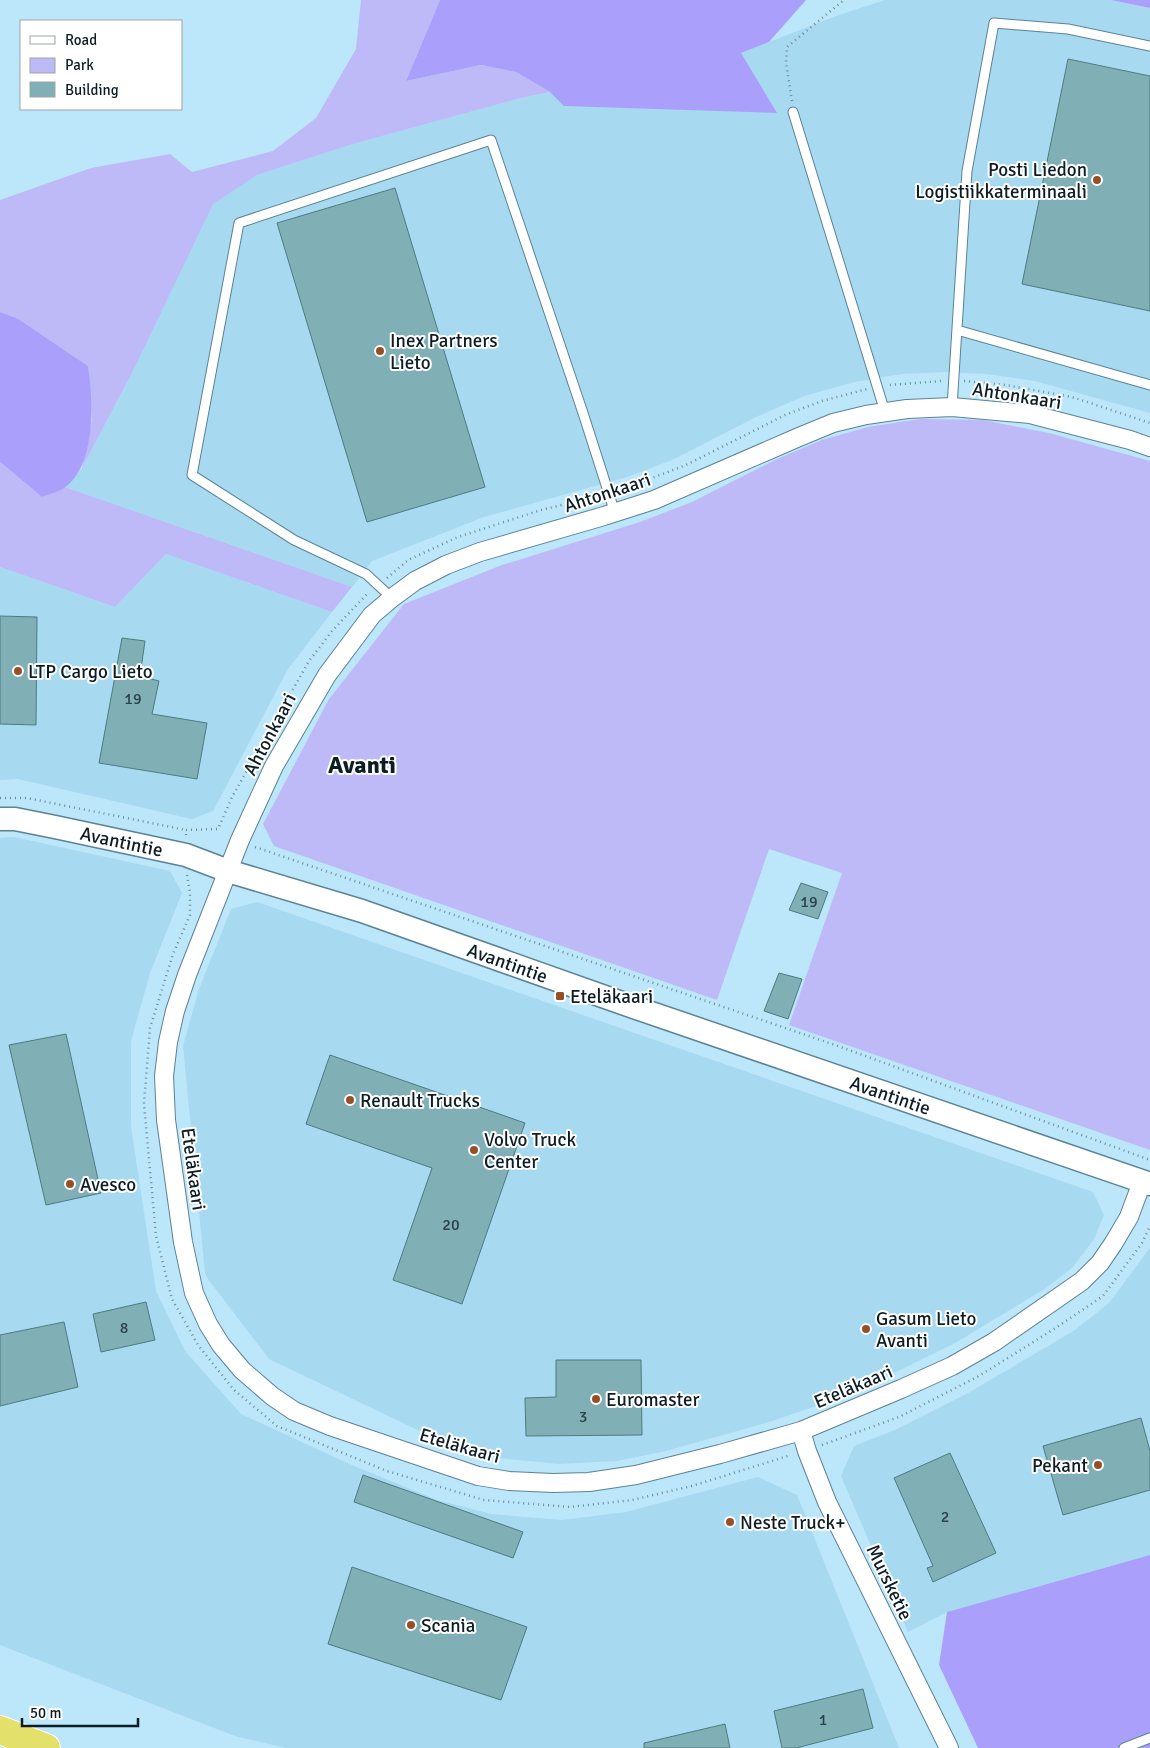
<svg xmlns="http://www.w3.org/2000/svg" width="1150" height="1748" font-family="Signika,sans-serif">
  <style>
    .built { fill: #a7d9f0 }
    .green { fill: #bebaf7 }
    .forest { fill: #aaa0fc }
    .building { fill: #80afb6; stroke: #4d7b82 }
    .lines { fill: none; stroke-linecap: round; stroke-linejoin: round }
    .service-casing { stroke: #5b8394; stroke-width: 11 }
    .minor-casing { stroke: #5b8394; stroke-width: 20 }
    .tertiary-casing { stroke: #5b8394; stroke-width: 25 }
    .trunk-casing { stroke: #fff; stroke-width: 30 }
    .path { stroke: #6e8c9a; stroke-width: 2.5; stroke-dasharray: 1 4; stroke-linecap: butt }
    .service { stroke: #fff; stroke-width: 9 }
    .minor { stroke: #fff; stroke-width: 18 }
    .tertiary { stroke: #fff; stroke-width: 22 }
    .trunk { stroke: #e4e06c; stroke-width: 28 }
    .poi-dot { fill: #965028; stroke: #fff; stroke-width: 2 }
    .labels { text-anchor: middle; stroke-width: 4; stroke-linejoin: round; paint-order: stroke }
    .number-label { font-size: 16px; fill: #2a4248 }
    .poi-label { font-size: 19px; fill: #0d1d24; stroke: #fff; text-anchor: start }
    .street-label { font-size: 19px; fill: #0d1d24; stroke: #fff }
    .district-label { font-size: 24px; font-weight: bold; fill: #0d1d24; stroke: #fff }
  </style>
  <rect width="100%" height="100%" fill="#bce6fa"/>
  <path class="built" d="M885,0h226l39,8v405l-115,-32 -48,-7 -43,-2 -43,2 -46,8 -51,14 -48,21 -84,43 -45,17 -143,40 -112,44 -20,26 -287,-100 17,-19 53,-101 77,-163 45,-29 96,-31 168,-46 220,-45 98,-38z
    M166,554l166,58 -44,57 -75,142 -21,8 -174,-40 -18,1v-213l115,40z
    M14,837l156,34 12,22 -32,80 -19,68v86l25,164 29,60 56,63 113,52 83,34 54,14 71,6 64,-8 132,-35 39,18 102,253h-613l-51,-12 -235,-91v-807z
    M257,902l836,290 11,23 -10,24 -21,28 -27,21 -91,55 -81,40 -61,24 -44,15 -103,29 -49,10 -58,3 -61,-6 -51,-14 -178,-85 -61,-80 -3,-6 -22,-227 16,-57 32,-80z
    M1150,1248v307l-203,57 -39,20 -67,-156 13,-30 41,-16 75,-38 105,-62 34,-27z"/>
  <path class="green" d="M361,0h79l-34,81 75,-16 35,7 34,20 -29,6 -168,46 -96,31 -44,29 -78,163 -53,101 10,-48 -4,-54 -71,-48 -17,-6v-112l91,-32 79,-14 22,18 81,-21 43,-33 40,-69z
    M920,419l63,1 66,13 101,28v689l-361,-125 53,-152 -73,-24 -52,151 -443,-154 -11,-22 66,-125 75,-95 98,-39 138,-43 52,-20 85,-43 45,-19 46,-13z
    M0,462l42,35 23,-10 287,100 -20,25 -166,-58 -51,53 -115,-40z"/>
  <path class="forest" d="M440,0h366l-37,42 -28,11 36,60 -213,-7 -14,-14 -34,-20 -35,-7 -75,16z
    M1112,0h38v8l-39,-8z
    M0,312l17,6 71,48c5,34 9,99 -24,122 -6,4 -15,6 -22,9l-42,-35z
    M1150,1555v193h-172l-39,-83 8,-53z"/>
  <path class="building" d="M1068,59l82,17v235l-128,-27z
    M395,188l90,299 -118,35 -90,-299z
    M0,616l37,1 -1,108 -36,-1z
    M122,638l23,3 -5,35 19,5 -7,33 55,9 -10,56 -98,-16z
    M801,883l27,9 -10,27 -29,-9z
    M779,973l23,6 -14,40 -24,-8z
    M66,1034l35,159 -55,12 -37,-160z
    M330,1055l195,68 -63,181 -69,-24 39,-112 -126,-44z
    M146,1302l9,38 -54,12 -8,-38z
    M64,1322l14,65 -78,19v-71z
    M556,1360h85l1,75 -116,1 -1,-38 31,-1z
    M1141,1418l9,33v39l-87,25 -20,-69z
    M950,1453l46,100 -63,29 -6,-14 6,-2 -39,-88z
    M363,1475l160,57 -10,26 -159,-56z
    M352,1567l175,60 -26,73 -173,-56z
    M863,1689l10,39 -77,20h-14l-8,-37z
    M725,1724l5,24h-86v-5z"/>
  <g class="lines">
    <defs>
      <path id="service" d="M793,112l92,300
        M957,330l193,55
        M952,407l15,-236 27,-148 74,6 82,17
        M392,598l-26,-24 -72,-34 -102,-65 47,-252 252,-83 92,273 32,100
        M1124,1748l26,-10"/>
      <path id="minor" d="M1142,1182l-13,35 -16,27 -13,19 -18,18 -88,61 -42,24 -51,23 -100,42 -81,23 -84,21 -47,7 -36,1 -44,-2 -31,-5 -148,-50 -36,-15 -22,-15 -30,-26 -21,-25 -13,-21 -14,-31 -11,-51 -17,-122 -2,-44 4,-34 7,-31 12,-36 53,-135 34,-74 53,-91 45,-60 20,-17 23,-17 31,-16 34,-13 124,-36 50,-16 145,-63 34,-14 33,-8 41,-6 45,-2 78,7 100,26 20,7
        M801,1431l6,20 20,51 122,246"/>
      <g id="tertiary">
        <path id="s1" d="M0,819h15l40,8 131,28 42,16 134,40 260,92 528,181"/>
      </g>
      <path id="trunk" d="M0,1730l46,18"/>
    </defs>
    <use href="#service" class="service-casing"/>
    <use href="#minor" class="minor-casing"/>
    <use href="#tertiary" class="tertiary-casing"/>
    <use href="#trunk" class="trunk-casing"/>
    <path class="path" d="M792,101l-6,-38 1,-16 57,-47
      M964,381l42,4 66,12 78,26
      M890,385l51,-4
      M621,490l65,-25 99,-50 37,-14 45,-12
      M387,578l21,-18 50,-23 83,-27 58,-14
      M0,798h27l159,32
      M186,835v-5l32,-1 14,-32 77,-136 23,-30 37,-39
      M255,847l583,199 312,114
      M187,875l3,18v22l-17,39 -23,74 -6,76 12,132 16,63 26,46 36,45 43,36 110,45 97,29 86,7 62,-7 60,-14 99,-31
      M822,1445l77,-28 80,-41 75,-47 49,-33 39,-53 8,-17"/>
    <use href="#service" class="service"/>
    <use href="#minor" class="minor"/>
    <use href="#tertiary" class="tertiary"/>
    <use href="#trunk" class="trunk"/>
  </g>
  <g class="poi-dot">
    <circle cx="1097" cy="180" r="5"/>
    <circle cx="380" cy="351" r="5"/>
    <circle cx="18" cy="671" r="5"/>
    <rect x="555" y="991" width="10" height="10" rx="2.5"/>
    <circle cx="350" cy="1100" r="5"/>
    <circle cx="474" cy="1150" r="5"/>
    <circle cx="70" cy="1184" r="5"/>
    <circle cx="866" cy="1329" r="5"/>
    <circle cx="596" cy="1399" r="5"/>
    <circle cx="1098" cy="1465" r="5"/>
    <circle cx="730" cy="1522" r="5"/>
    <circle cx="411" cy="1625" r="5"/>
  </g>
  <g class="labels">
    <g class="number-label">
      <text x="133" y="704">19</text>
      <text x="809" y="907">19</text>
      <text x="451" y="1230">20</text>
      <text x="124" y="1333">8</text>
      <text x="583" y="1422">3</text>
      <text x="945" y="1522">2</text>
      <text x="823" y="1725">1</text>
    </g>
    <g class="poi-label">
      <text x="1087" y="176" text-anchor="end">Posti Liedon<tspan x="1087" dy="22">Logistiikkaterminaali</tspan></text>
      <text x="390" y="347">Inex Partners<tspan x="390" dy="22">Lieto</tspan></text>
      <text x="28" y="678">LTP Cargo Lieto</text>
      <text x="570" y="1003">Eteläkaari</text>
      <text x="360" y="1107">Renault Trucks</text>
      <text x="484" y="1146">Volvo Truck<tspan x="484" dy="22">Center</tspan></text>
      <text x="80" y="1191">Avesco</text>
      <text x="876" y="1325">Gasum Lieto<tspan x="876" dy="22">Avanti</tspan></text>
      <text x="606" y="1406">Euromaster</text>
      <text x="1088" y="1472" text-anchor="end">Pekant</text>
      <text x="740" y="1529">Neste Truck+</text>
      <text x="421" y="1632">Scania</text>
    </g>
    <g class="street-label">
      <text transform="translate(1017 395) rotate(9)" y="7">Ahtonkaari</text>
      <text transform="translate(607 492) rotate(-18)" y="7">Ahtonkaari</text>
      <text transform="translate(269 734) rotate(-62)" y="7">Ahtonkaari</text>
      <text dy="7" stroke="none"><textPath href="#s1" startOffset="124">Avantintie</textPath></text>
      <text dy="7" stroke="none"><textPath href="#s1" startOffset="529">Avantintie</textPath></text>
      <text dy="7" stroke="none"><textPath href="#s1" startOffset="934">Avantintie</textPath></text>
      <text transform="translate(194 1169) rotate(82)" y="7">Eteläkaari</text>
      <text transform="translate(853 1386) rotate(-23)" y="7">Eteläkaari</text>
      <text transform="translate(460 1445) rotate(16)" y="7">Eteläkaari</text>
      <text transform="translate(890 1582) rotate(64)" y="7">Mursketie</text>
    </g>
    <g class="district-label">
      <text x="362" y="773">Avanti</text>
    </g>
  </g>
  <rect x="20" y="20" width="162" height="90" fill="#ffffff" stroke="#9ea5a7"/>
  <rect x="30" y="36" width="25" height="8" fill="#ffffff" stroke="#9ea5a7"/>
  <text x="65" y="45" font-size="15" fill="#0d1d24">Road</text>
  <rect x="30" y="58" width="25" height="15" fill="#bebaf7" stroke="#9ea5a7"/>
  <text x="65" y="70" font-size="15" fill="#0d1d24">Park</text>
  <rect x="30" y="82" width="25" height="15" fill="#80afb6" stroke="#9ea5a7"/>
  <text x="65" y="95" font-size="15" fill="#0d1d24">Building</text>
  <path d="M22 1718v8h116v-8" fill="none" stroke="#0d1d24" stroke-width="2.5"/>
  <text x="30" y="1718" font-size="15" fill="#0d1d24" stroke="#ffffff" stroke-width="4" paint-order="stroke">50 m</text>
</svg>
